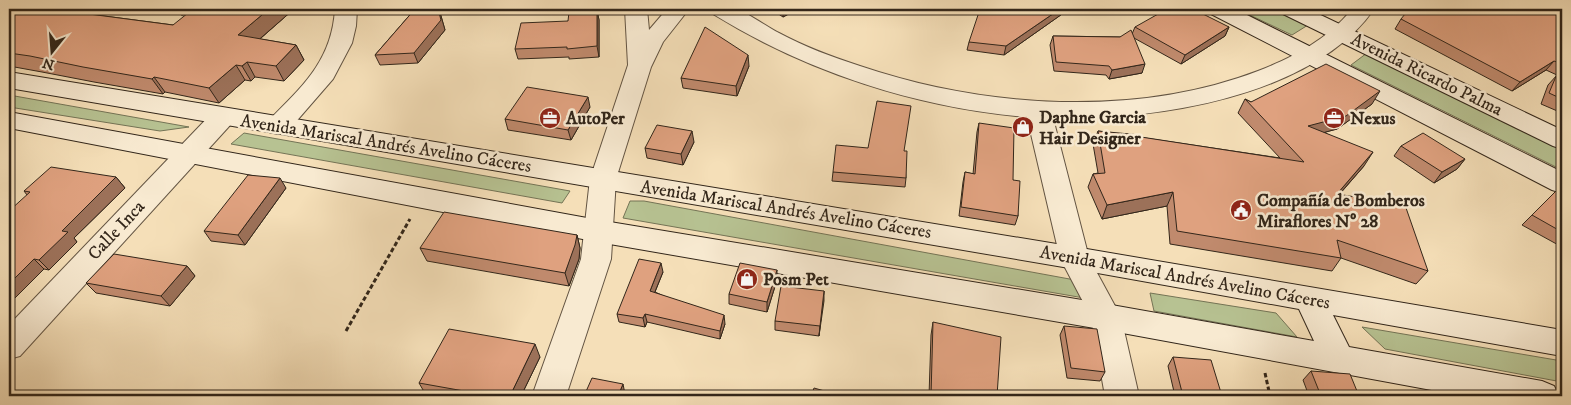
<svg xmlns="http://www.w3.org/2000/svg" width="1571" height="405" viewBox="0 0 1571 405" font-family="'IM FELL DW Pica',serif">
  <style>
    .green { fill: #b7c292; stroke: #747456 }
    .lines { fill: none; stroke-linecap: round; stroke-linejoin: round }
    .street-casing { stroke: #635442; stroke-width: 2 }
    .secondary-casing { stroke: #32261a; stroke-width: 2 }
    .path { stroke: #32261a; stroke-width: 3; stroke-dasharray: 4.5 2.5; stroke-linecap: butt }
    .street { fill: #f8ead1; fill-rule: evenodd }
    .secondary { fill: #f8ead1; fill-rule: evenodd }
    .wall { fill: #c08a6d; stroke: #32261a }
    .shaded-wall { fill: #9c7159; stroke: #32261a }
    .building { fill: #dfa17f; stroke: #32261a }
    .labels { text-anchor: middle; stroke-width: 5; stroke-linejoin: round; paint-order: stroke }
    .street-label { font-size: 18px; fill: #32261a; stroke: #f8ead1 }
    .poi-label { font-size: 18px; font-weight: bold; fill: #32261a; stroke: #f8ead1; text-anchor: start }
  </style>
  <rect width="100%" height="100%" fill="#f5dfb8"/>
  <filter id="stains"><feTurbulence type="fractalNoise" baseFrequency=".004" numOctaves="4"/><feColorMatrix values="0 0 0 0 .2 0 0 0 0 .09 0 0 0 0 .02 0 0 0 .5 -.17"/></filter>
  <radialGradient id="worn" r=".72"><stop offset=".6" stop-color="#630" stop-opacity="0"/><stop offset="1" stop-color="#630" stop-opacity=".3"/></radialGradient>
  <g class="green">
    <polygon points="1237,9 1274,9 1308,25 1292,35"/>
    <polygon points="1367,53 1562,148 1562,170 1351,65"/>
    <polygon points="9,95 189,127 160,131 9,107"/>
    <polygon points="244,133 570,191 562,203 231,144"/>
    <polygon points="630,201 644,201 1075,280 1084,298 623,218"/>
    <polygon points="1150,293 1276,313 1297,337 1154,311"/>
    <polygon points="1362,327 1562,361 1562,382 1385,349"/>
  </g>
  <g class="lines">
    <g class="street-casing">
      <g id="street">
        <path d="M180,9H202C197,17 191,17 182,15Z"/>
        <path d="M335,9H357L356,26L352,43L333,79L287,132L278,134L269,132L265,126L269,120C303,86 332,60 335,9Z"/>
        <polygon points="625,9 647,9 649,30 667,9 689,9 663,42 651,67 616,179 611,259 566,396 532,396 581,259 590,179 628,65"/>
        <path d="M710,9C717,9 729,7 736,9C748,13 767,27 779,33C805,47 832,57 860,66C984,108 1135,118 1258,71C1294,57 1328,39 1352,9H1374C1313,97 1153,121 1053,118L1089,258L1121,317L1139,396H1105L1091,317L1060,258L1027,117C917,108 807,72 713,14Z"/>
        <polygon points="224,108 233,110 236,116 233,122 20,356 9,359 9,325 215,110"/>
      </g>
    </g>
    <g class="secondary-casing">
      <g id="secondary">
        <polygon points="1208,9 1235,9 1562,172 1562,193 1552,190 1211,14"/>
        <polygon points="1280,9 1308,9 1562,130 1562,149 1553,146 1283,14"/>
        <polygon points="9,72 1075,247 1562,330 1562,356 1333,315 1349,347 1542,381 1554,386 1559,396 1464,396 1106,330 598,242 9,128 9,112 598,220 1106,304 1314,341 1299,309 1075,269 9,88"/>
      </g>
    </g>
    <g class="path">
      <polyline points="346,331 410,219"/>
      <polyline points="1265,373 1270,396"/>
    </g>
    <use href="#street" class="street"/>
    <use href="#secondary" class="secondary"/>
  </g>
  <g class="wall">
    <polygon points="9,9 89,14 173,25 294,9 260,39 296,45 304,60 284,81 255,77 251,81 245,80 219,103 165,92 163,94 94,82 42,72 9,66"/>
    <polygon points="415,9 439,9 445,30 418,63 380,65 375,55"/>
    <polygon points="771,9 798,9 783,17"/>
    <polygon points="597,10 599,20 599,57 569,59 569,57 518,59 515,49 568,21"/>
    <polygon points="1020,10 1065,12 1004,55 967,50 969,42"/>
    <polygon points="1562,11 1562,113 1541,104 1548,85 1557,75 1546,70 1512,91 1395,29 1401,19"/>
    <polygon points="1135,27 1229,27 1225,36 1181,64 1134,38 1142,73 1109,79 1106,75 1054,71 1050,45 1053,36 1120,37 1132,34"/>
    <polygon points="749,66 737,96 683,88 681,78"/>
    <polygon points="1245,99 1251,102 1372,104 1337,129 1325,132 1364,166 1339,195 1428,271 1416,284 1341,258 1332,271 1170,244 1167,206 1102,219 1088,187 1093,174 1098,173 1093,144 1098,131 1280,158 1238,113"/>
    <polygon points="590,107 571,140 508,130 505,119"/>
    <polygon points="979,123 1013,180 1018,216 1015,225 959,216 963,182 965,172 973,174 977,132"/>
    <polygon points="694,142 683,165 647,158 645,148"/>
    <polygon points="1401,146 1465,159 1457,169 1434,183 1394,156"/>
    <polygon points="904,151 906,178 905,187 832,181 833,172"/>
    <polygon points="116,177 125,188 74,238 77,242 49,270 44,269 9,304 27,195 24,191"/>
    <polygon points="286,188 245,245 211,241 204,231"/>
    <polygon points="1562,193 1562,247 1522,225 1532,215"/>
    <polygon points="577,235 580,248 579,259 569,286 427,261 420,248"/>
    <polygon points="187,266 195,276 170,306 96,293 86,283"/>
    <polygon points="663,272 655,292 725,324 720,339 647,322 645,327 619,322 617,314"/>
    <polygon points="777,280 767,312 729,304 729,294"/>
    <polygon points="824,291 819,336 775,330 775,321"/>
    <polygon points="933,322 997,396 929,396 931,335"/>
    <polygon points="1064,326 1105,372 1100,381 1067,378 1060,335"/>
    <polygon points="540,357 521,396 432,396 426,395 419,383"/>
    <polygon points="1173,357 1222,396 1175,396 1168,366"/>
    <polygon points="1311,371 1359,396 1309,396 1303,380"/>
  </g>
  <g class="shaded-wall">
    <polygon points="269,9 294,9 247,50 238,35"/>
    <polygon points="438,9 439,9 445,30 418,63 414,53"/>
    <polygon points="788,9 798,9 783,17 783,11"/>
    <polygon points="1060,9 1066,9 1065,12 1004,55 1006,46"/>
    <polygon points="597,10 599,20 599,57 597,46"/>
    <polygon points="1229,27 1225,36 1181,64 1185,55"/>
    <polygon points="296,45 304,60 284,81 276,66"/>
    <polygon points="748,55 749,66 737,96 736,86"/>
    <polygon points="1554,61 1546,70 1512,91 1520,82"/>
    <polygon points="247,62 255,77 251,81 242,66"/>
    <polygon points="1145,64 1142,73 1109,79 1112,70"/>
    <polygon points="236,65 245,80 219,103 209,88"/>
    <polygon points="154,77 165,92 163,94 152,79"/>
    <polygon points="1380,91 1372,104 1337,129 1300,139 1308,126"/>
    <polygon points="588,97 590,107 571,140 568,130"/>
    <polygon points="692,131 694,142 683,165 681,154"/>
    <polygon points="1373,152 1364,166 1328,207 1337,194"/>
    <polygon points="1465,159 1457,169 1434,183 1442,172"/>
    <polygon points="116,177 125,188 74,238 77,242 49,270 39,260 62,231"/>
    <polygon points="280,178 286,188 245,245 238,235"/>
    <polygon points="1173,192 1167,206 1102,219 1107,205"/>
    <polygon points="577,235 580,248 579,259 569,286 565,273"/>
    <polygon points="34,259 44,269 9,304 9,284"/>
    <polygon points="661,263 663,272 652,299 650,291"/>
    <polygon points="187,266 195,276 170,306 161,296"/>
    <polygon points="777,270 777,280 767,312 767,302"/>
    <polygon points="824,291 824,301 819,336 820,326"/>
    <polygon points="645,314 647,322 645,327 643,318"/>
    <polygon points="724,315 725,324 720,339 720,331"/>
    <polygon points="535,344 540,357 521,396 510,396"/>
    <polygon points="623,384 625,394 624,396 618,396"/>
  </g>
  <g class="building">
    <polygon points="9,9 59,9 89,14 173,25 193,9 269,9 238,35 296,45 276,66 247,62 242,66 236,65 209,88 154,77 152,79 83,67 30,56 9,53"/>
    <polygon points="415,9 438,9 441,20 414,53 375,55"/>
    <polygon points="779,9 788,9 783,11"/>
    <polygon points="980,9 1020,9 1020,10 1022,9 1060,9 1006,46 969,42"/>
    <polygon points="1167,9 1193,9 1229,27 1185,55 1135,27"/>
    <polygon points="1409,9 1556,9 1562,11 1562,64 1554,61 1520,82 1401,19"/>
    <polygon points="597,10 597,46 567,49 567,47 515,49 521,23 568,21 569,12"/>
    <polygon points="705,27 748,55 736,86 681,78"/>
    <polygon points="1131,30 1145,64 1112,70 1109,66 1056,62 1053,36 1120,37"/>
    <polygon points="1326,64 1380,91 1346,116 1308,126 1373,152 1337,194 1405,205 1428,271 1337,240 1341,258 1177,231 1173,192 1107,205 1093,174 1105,173 1098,131 1140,135 1141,137 1304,162 1245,99 1251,102"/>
    <polygon points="1557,74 1562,76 1562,99 1549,93"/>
    <polygon points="527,87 588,97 568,130 505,119"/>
    <polygon points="877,101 911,106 904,151 907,151 906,178 833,172 836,145 868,148"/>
    <polygon points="979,123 1014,128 1013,180 1020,181 1018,216 961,207 965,172 975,174"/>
    <polygon points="657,125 692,131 681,154 645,148"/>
    <polygon points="1423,133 1465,159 1442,172 1401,146"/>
    <polygon points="51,167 116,177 62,231 68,232 39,260 34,259 9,284 9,211 30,192 24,191"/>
    <polygon points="248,175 280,178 238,235 204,231"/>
    <polygon points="1557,190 1562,193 1562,232 1532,215"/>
    <polygon points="444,212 577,235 575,245 565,273 420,248"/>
    <polygon points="114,254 187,266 161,296 86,283"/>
    <polygon points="639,259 661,263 650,291 724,315 720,331 645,314 643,318 617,314"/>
    <polygon points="740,263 777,270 767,302 729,294"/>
    <polygon points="781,286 824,291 820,326 775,321"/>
    <polygon points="933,322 1001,337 997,396 931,396"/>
    <polygon points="1064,326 1097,329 1105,372 1071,368"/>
    <polygon points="449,329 535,344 510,396 492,396 419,383"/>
    <polygon points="1173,357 1211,360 1222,396 1183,396"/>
    <polygon points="1311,371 1350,374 1359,396 1321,396"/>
    <polygon points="592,378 623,384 618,396 584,396"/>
    <polygon points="814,388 842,396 811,396"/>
  </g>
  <defs>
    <g id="office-disc" transform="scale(1.125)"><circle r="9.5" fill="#8f2418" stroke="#f8ead1"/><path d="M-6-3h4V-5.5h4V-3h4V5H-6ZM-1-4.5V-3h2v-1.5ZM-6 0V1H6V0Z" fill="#fff"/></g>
    <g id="shop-disc" transform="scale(1.125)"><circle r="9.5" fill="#8f2418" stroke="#f8ead1"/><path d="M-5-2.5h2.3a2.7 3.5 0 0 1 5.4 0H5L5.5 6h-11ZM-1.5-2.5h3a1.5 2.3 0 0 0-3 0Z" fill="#fff"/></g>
    <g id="civic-disc" transform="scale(1.125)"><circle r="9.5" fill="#8f2418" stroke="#f8ead1"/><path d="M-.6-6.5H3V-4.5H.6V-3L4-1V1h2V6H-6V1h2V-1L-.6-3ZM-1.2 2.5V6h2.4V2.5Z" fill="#fff"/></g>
  </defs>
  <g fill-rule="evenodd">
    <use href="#office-disc" x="550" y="118"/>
    <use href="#office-disc" x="1334" y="118"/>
    <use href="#shop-disc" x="1023" y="127"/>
    <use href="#civic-disc" x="1241" y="210"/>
    <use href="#shop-disc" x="747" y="279"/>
  </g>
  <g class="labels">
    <g class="street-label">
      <text transform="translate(1427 74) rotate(26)" y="6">Avenida Ricardo Palma</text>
      <text transform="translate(386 143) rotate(9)" y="6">Avenida Mariscal Andrés Avelino Cáceres</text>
      <text transform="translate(786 209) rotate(9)" y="6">Avenida Mariscal Andrés Avelino Cáceres</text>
      <text transform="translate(116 230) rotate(-47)" y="6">Calle Inca</text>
      <text transform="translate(1185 277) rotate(10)" y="6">Avenida Mariscal Andrés Avelino Cáceres</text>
    </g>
    <g class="poi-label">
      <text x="1039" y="123">Daphne Garcia<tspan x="1039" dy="21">Hair Designer</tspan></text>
      <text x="566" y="124">AutoPer</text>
      <text x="1350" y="124">Nexus</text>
      <text x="1257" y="206">Compañía de Bomberos<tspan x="1257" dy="21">Miraflores Nº 28</tspan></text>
      <text x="763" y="285">Posm Pet</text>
    </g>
  </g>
  <rect width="1571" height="405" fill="none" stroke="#f5dfb8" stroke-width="30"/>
  <rect x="10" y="10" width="1551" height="385" fill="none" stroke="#32261a" stroke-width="2.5"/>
  <rect x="15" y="15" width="1541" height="375" fill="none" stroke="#32261a"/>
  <g transform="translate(52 52) rotate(197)" stroke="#f8ead1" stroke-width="4" paint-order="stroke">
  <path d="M0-4L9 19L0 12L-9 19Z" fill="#32261a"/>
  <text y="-8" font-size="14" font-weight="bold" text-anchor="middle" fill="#32261a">N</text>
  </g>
  <rect width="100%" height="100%" filter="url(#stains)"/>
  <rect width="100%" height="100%" fill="url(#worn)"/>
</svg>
